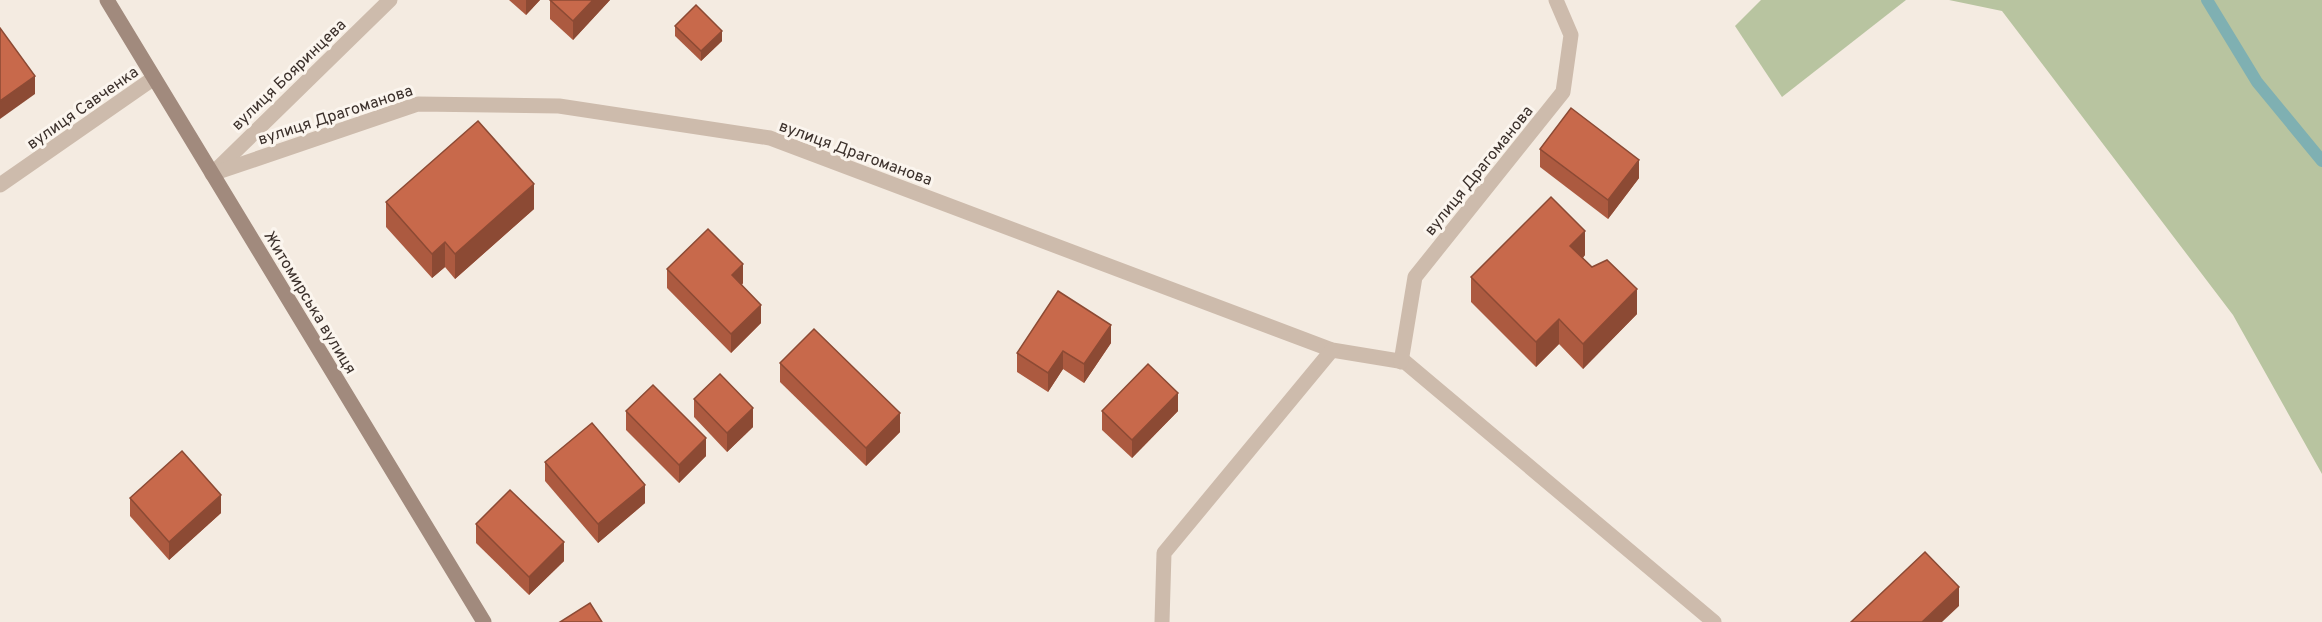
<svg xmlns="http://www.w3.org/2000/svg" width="2322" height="622" viewBox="0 0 2322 622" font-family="Overpass,sans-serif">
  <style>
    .green { fill: #b8c4a0 }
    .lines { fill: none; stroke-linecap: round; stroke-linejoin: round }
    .stream { stroke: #7fb0b2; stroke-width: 12 }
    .street { stroke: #cdbbac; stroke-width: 15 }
    .secondary { stroke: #a18a7d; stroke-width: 15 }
    .wall { fill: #ac5a40 }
    .shaded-wall { fill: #8c4a34 }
    .building { fill: #c8694b; stroke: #8c4a34; stroke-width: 1.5 }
    .labels { text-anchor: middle; stroke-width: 6; stroke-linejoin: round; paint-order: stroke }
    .street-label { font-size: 16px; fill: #3b302b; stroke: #fbf5ee }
  </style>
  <rect width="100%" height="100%" fill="#f4ebe1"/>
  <g class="green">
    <polygon points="1761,0 1906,0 1782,97 1735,26"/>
    <polygon points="1949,0 2322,0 2322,474 2233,315 2002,11"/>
  </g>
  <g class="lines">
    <polyline class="stream" points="2207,0 2257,82 2322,161"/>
    <g class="street">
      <polyline points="216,170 390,0"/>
      <polyline points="212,174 418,104 559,106 770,138 1332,350 1405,362 1714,622"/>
      <polyline points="0,185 154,78"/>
      <polyline points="1401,362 1415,277 1563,92 1571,35 1556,0"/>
      <polyline points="1162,622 1164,553 1332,350"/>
    </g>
    <polyline class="secondary" points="107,0 484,622"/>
  </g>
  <g class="wall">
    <polygon points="509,0 540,0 526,15"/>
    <polygon points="550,0 610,0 573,40 550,19"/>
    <polygon points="675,26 722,41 701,61 675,36"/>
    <polygon points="1540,149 1639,178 1608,219 1540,167"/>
    <polygon points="386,202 534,209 455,279 445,267 432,278 386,227"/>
    <polygon points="1585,255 1583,258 1637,314 1583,369 1559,344 1536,367 1471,302 1471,277"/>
    <polygon points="667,269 743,283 742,285 761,323 731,353 667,288"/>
    <polygon points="1111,343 1084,383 1063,369 1048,392 1017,372 1017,353"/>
    <polygon points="780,363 900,432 866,466 780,382"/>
    <polygon points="694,399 753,427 727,452 694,417"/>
    <polygon points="626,411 706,456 679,483 626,430"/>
    <polygon points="1102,411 1178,411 1132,458 1102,430"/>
    <polygon points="545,462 645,503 598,543 545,481"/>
    <polygon points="130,498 221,513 169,560 130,516"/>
    <polygon points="476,524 564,561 529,595 476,543"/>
  </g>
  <g class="shaded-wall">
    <polygon points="526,0 540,0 526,15"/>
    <polygon points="593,0 610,0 573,40 573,21"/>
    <polygon points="722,31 722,41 701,61 701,51"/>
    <polygon points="35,76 35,94 0,119 0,101"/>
    <polygon points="1639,160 1639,178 1608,219 1608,200"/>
    <polygon points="534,184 534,209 455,279 455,254"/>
    <polygon points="1585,231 1585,255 1570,271 1570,246"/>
    <polygon points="445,242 445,267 432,278 432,254"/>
    <polygon points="743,264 743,283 732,294 732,275"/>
    <polygon points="1637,289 1637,314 1583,369 1583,344"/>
    <polygon points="761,305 761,323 731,353 731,334"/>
    <polygon points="1559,319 1559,344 1536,367 1536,342"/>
    <polygon points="1111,325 1111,343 1084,383 1084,364"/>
    <polygon points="1063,351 1063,369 1048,392 1048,373"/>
    <polygon points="1178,393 1178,411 1132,458 1132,440"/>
    <polygon points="753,408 753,427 727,452 727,433"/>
    <polygon points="900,413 900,432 866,466 866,448"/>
    <polygon points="706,438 706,456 679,483 679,465"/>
    <polygon points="645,485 645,503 598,543 598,524"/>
    <polygon points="221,495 221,513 169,560 169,542"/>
    <polygon points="564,542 564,561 529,595 529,577"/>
    <polygon points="1959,587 1959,606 1942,622 1922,622"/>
  </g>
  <g class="building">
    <polygon points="550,0 593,0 573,21"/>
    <polygon points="696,5 722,31 701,51 675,26"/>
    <polygon points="0,28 35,76 0,101"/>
    <polygon points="1571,108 1639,160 1608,200 1540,149"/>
    <polygon points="478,121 534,184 455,254 445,242 432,254 386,202"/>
    <polygon points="1551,197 1585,231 1570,246 1592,267 1607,260 1637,289 1583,344 1559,319 1536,342 1471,277"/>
    <polygon points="708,229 743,264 732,275 761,305 731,334 667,269"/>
    <polygon points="1058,291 1111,325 1084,364 1063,351 1048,373 1017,353"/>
    <polygon points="814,329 900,413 866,448 780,363"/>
    <polygon points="1148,364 1178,393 1132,440 1102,411"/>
    <polygon points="720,374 753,408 727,433 694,399"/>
    <polygon points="653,385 706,438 679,465 626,411"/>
    <polygon points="592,423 645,485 598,524 545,462"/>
    <polygon points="182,451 221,495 169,542 130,498"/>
    <polygon points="510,490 564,542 529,577 476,524"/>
    <polygon points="1925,552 1959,587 1922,622 1851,622"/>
    <polygon points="590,603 602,622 560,622"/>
  </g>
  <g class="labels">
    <g class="street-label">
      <text transform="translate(288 74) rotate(-44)" y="6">вулиця Бояринцева</text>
      <text transform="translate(82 107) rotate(-35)" y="6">вулиця Савченка</text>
      <text transform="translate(335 114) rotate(-18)" y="6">вулиця Драгоманова</text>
      <text transform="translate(856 152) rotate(20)" y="6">вулиця Драгоманова</text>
      <text transform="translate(1478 170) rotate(-51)" y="6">вулиця Драгоманова</text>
      <text transform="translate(311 302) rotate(59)" y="6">Житомирська вулиця</text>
    </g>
  </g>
</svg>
